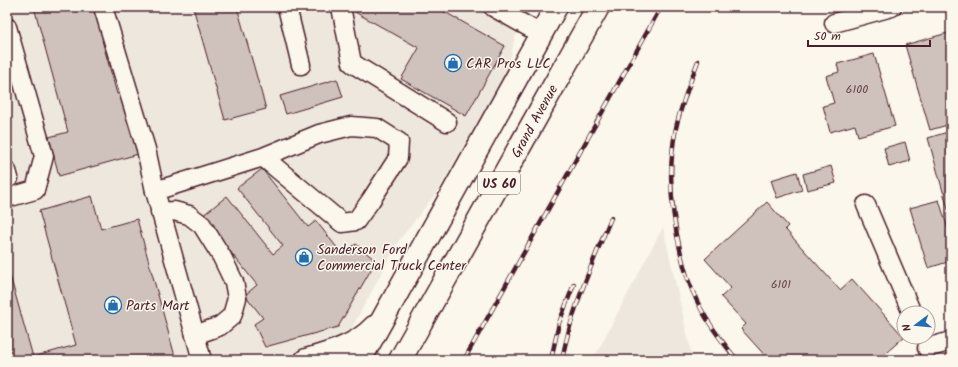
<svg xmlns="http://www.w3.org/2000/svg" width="958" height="367" viewBox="0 0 958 367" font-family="Kalam,sans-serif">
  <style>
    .built { fill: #eee7de }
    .building { fill: #cfc2bc; stroke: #4a1f2b }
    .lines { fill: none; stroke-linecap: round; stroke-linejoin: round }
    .minor-casing { stroke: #4a1f2b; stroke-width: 21 }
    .highway-casing { stroke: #4a1f2b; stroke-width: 25 }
    .minor { stroke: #fbf7ec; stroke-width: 18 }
    .highway { stroke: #fbf7ec; stroke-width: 22 }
    .rail-casing { stroke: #4a1f2b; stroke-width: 4.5 }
    .rail { stroke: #fbf7ec; stroke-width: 3; stroke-dasharray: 9; stroke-linecap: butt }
    .labels { text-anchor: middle; stroke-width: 3; stroke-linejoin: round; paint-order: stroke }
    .number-label { font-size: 12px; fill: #6b484f }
    .shield { fill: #fbf7ec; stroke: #7f6065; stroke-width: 1 }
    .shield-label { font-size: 13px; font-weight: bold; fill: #4a1f2b }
    .poi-label { font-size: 14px; fill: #4a1f2b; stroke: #fbf7ec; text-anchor: start }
    .street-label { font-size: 14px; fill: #4a1f2b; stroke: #fbf7ec }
  </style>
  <rect width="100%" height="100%" fill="#fbf7ec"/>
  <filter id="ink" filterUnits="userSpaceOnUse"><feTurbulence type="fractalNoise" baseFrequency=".025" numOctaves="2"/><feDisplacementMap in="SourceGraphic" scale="8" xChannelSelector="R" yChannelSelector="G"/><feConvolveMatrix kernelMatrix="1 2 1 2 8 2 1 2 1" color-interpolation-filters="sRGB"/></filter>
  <g filter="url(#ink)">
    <g class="built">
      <polygon points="7,7 532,7 515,37 507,71 438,191 400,239 347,337 324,347 281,360 7,360"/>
      <polygon points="663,227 693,360 593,360"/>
    </g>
    <g class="building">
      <polygon points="34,7 99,7 108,39 102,40 117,94 125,92 142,153 59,176 49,137 68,132"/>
      <polygon points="193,7 237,7 266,109 225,120"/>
      <polygon points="346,7 436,7 505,46 466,116 401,79 419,48"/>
      <polygon points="951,32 951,124 930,130 905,45"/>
      <polygon points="874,54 895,126 858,136 855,125 830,132 823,106 834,103 826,76 839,72 837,64"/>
      <polygon points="337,79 343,97 286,114 280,96"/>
      <polygon points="951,131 951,220 928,138"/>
      <polygon points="905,142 910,161 889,167 884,148"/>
      <polygon points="831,166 836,183 807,190 803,174"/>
      <polygon points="262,169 308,227 316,221 342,254 356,244 376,261 338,327 265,347 254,324 263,318 245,295 257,285 202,216 227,196 273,254 283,246 237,188"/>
      <polygon points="797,172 802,190 777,198 771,180"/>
      <polygon points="92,196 101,229 137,219 176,360 7,360 7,265 33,357 76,345 39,211"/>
      <polygon points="939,200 951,239 951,261 928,268 910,208"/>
      <polygon points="767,202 788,226 785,229 840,290 852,279 904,337 878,360 769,360 741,329 746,324 721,297 731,288 705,259"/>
    </g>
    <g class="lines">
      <g class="minor-casing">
        <g id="minor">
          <polyline points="103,7 146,149 155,191 202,360"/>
          <polyline points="287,7 301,65"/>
          <polyline points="341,7 352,63 447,122"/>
          <polyline points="493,7 541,34"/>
          <polyline points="834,23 892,7"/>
          <polyline points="7,27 44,156 35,190 7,198"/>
          <polyline points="7,171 9,178 7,178"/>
          <polyline points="155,191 263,157 319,134 351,126 377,128 399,142 398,158 371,200 356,221 342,223 263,157"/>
          <polyline points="866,205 912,313"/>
          <polyline points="160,212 174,211 189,215 202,225 222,257 234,282 237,298 232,316 220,326 195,335"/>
          <polyline points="927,348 951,341"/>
        </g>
      </g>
      <g class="highway-casing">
        <g id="highway">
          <path d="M306,360C331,353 356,346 374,327"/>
          <polyline points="360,360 556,7"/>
          <polyline points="400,360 598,7"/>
        </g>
      </g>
      <use href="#minor" class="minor"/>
      <use href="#highway" class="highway"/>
      <g class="rail-casing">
        <g id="rail">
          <path d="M698,61C690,83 681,105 676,128C667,170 671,212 681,254C684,267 687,279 693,292C703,317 720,339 737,360"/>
          <polyline points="464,360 661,7"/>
          <polyline points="551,360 559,323 574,284"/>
          <path d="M562,360C571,311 592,264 611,218"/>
        </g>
      </g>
      <use href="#rail" class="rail"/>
    </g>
  </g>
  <defs>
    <g id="shop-ring" transform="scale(0.9)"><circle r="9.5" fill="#fbf7ec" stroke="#1f6fb2" stroke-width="1.5"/><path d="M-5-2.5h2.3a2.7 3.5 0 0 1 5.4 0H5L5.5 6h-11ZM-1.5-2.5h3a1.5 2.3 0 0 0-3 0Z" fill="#1f6fb2"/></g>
  </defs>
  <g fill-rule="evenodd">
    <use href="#shop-ring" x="453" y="63"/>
    <use href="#shop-ring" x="304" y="257"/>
    <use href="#shop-ring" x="113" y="305"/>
  </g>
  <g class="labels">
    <g class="number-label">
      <text x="857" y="93">6100</text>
      <text x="781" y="288">6101</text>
    </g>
    <rect class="shield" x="478" y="172" width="42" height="22" rx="3"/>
    <g class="shield-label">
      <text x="499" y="188">US 60</text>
    </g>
    <g class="poi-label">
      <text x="466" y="68">CAR Pros LLC</text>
      <text x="317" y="254">Sanderson Ford<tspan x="317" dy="16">Commercial Truck Center</tspan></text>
      <text x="126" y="310">Parts Mart</text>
    </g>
    <g class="street-label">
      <text transform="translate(534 121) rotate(-61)" y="5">Grand Avenue</text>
    </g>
  </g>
  <rect width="958" height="367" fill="none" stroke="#fbf7ec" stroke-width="24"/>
  <rect x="12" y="12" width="934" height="343" fill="none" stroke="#4a1f2b" stroke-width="1.5" filter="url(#ink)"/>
  <g transform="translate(916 325) rotate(254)"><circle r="19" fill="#fbf7ec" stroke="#b4a19f"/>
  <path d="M0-3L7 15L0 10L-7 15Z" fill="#1f6fb2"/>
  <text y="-6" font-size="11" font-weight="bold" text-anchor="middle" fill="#4a1f2b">N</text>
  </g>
  <path d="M808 40v6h122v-6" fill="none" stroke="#4a1f2b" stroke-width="2"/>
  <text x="814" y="40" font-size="12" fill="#4a1f2b" stroke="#fbf7ec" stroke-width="3" paint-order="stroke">50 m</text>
</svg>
